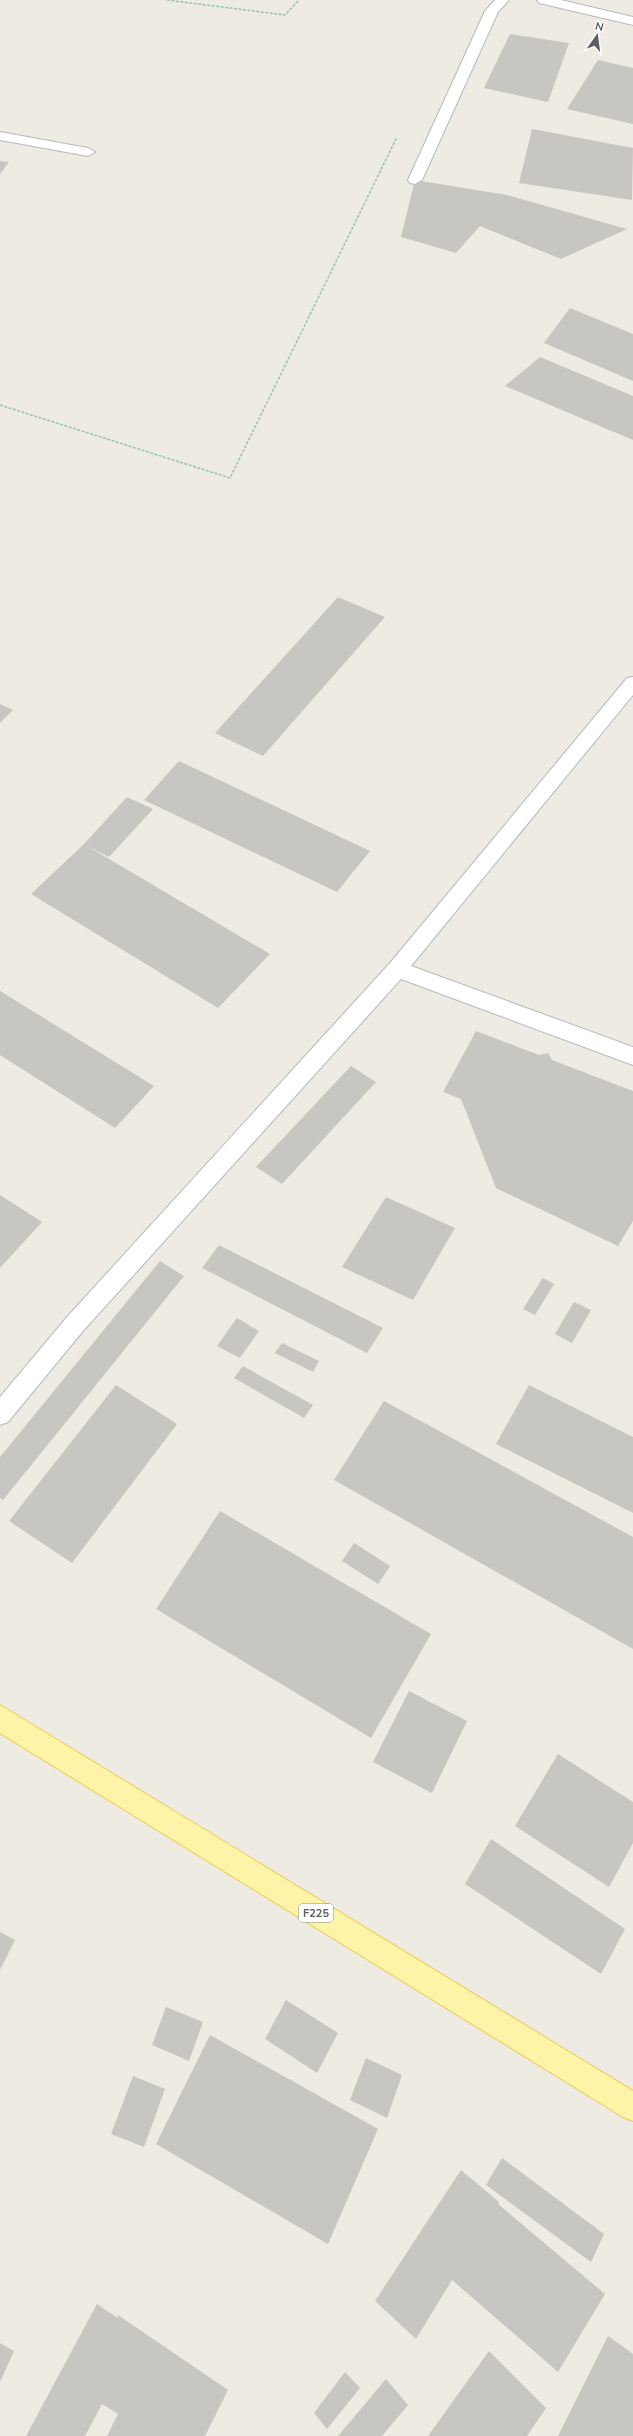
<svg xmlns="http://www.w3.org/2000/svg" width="633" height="2436" viewBox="0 0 633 2436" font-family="'Nunito Sans',sans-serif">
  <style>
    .building { fill: #c8c6c0 }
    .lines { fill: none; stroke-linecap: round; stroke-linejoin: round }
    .service-casing { stroke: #b5b8bd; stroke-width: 2 }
    .minor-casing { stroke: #b5b8bd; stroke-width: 2 }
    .primary-casing { stroke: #efcc5a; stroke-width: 2 }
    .path { stroke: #98c5a7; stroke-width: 1.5; stroke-dasharray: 3 1.5; stroke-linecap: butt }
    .service { fill: #fff; fill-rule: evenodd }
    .minor { fill: #fff; fill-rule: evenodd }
    .primary { fill: #fef4a7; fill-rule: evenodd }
    .labels { text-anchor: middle; stroke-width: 4; stroke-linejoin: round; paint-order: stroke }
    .shield { fill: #fff; stroke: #8c8e92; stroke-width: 1 }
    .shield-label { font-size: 11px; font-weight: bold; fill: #5b5e63 }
  </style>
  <rect width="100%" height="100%" fill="#edebe2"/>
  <g class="building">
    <polygon points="510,34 569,43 548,102 484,88"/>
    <polygon points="598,60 633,68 633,124 567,109"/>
    <polygon points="532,129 633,148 632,200 519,183"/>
    <polygon points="0,161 9,162 0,174"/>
    <polygon points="415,180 507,195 627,229 561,259 480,226 456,253 401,237"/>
    <polygon points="570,308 633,334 633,381 544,343"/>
    <polygon points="540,357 633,396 633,440 505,386"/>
    <polygon points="338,597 385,617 263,756 215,733"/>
    <polygon points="0,704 13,710 0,723"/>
    <polygon points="179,761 370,851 337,892 144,800"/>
    <polygon points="127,797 153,809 109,857 87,846 270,954 218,1008 31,894 84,844"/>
    <polygon points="0,991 154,1086 115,1128 0,1055"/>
    <polygon points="476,1031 539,1055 548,1053 552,1060 633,1091 633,1221 618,1246 496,1188 461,1099 443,1092"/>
    <polygon points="351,1066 376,1082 282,1184 256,1167"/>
    <polygon points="0,1195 42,1222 0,1268"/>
    <polygon points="386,1197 455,1228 413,1300 342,1267"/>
    <polygon points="219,1245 383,1328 367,1353 202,1268"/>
    <polygon points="160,1261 184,1276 3,1500 0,1498 0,1457"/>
    <polygon points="543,1278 554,1284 535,1315 523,1309"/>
    <polygon points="574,1302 591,1310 572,1343 555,1334"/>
    <polygon points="237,1318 259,1331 240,1358 217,1346"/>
    <polygon points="282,1343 319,1361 313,1372 275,1353"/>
    <polygon points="243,1366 313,1405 304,1418 234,1378"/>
    <polygon points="116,1385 177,1424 72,1563 9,1521"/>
    <polygon points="529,1385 633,1437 633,1513 496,1444"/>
    <polygon points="384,1401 633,1537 633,1649 334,1480"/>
    <polygon points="220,1511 431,1634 371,1738 156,1609"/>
    <polygon points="354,1543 390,1566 378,1584 342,1561"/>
    <polygon points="409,1691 467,1721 432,1793 373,1762"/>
    <polygon points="558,1754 633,1802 633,1843 609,1887 515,1826"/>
    <polygon points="491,1839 625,1929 601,1974 465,1884"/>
    <polygon points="0,1932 15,1940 0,1970"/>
    <polygon points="286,2000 338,2033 317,2073 265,2039"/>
    <polygon points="166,2007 203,2022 189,2061 152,2045"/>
    <polygon points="210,2035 378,2129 328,2244 156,2144"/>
    <polygon points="366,2058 402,2075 387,2118 350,2100"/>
    <polygon points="133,2076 165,2089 144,2147 111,2134"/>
    <polygon points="502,2158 604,2234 591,2262 486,2185"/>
    <polygon points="461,2170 499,2202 498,2204 605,2294 558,2372 452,2280 416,2339 375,2301"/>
    <polygon points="97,2304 118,2318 118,2315 228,2390 205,2436 107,2436 118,2414 102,2404 85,2436 26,2436"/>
    <polygon points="608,2336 633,2354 633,2436 558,2436"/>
    <polygon points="0,2343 14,2351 0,2382"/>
    <polygon points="489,2351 546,2408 527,2436 428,2436"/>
    <polygon points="345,2372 360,2388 327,2429 314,2413"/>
    <polygon points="386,2379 408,2405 382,2436 338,2436"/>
  </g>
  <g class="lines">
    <g class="service-casing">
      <polygon id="service" points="0,132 88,148 95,152 88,156 0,140"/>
    </g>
    <g class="minor-casing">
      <g id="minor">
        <polygon points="495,0 509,0 498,12 422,180 415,184 410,183 408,180 485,11"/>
        <polygon points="537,0 561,0 633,17 633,25 539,3"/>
        <polygon points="633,677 633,695 411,966 633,1047 633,1065 401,979 83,1331 8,1422 0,1425 0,1397 67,1317 390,963 627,678"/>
      </g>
    </g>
    <g class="primary-casing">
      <polygon id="primary" points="0,1705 633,2091 633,2121 623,2117 0,1733"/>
    </g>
    <g class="path">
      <polyline points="167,0 285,15 299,0"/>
      <polyline points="0,405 230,478 397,137"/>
    </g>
    <use href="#service" class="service"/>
    <use href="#minor" class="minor"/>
    <use href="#primary" class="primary"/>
  </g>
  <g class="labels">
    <rect class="shield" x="299" y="1904" width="34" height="18" rx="3"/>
    <g class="shield-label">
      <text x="316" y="1917">F225</text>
    </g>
  </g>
  <g transform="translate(597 36) rotate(14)" stroke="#ffffff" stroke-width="3" paint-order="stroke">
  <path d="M0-3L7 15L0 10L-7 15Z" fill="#5b5e63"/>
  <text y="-6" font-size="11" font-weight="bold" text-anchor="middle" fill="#5b5e63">N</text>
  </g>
</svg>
